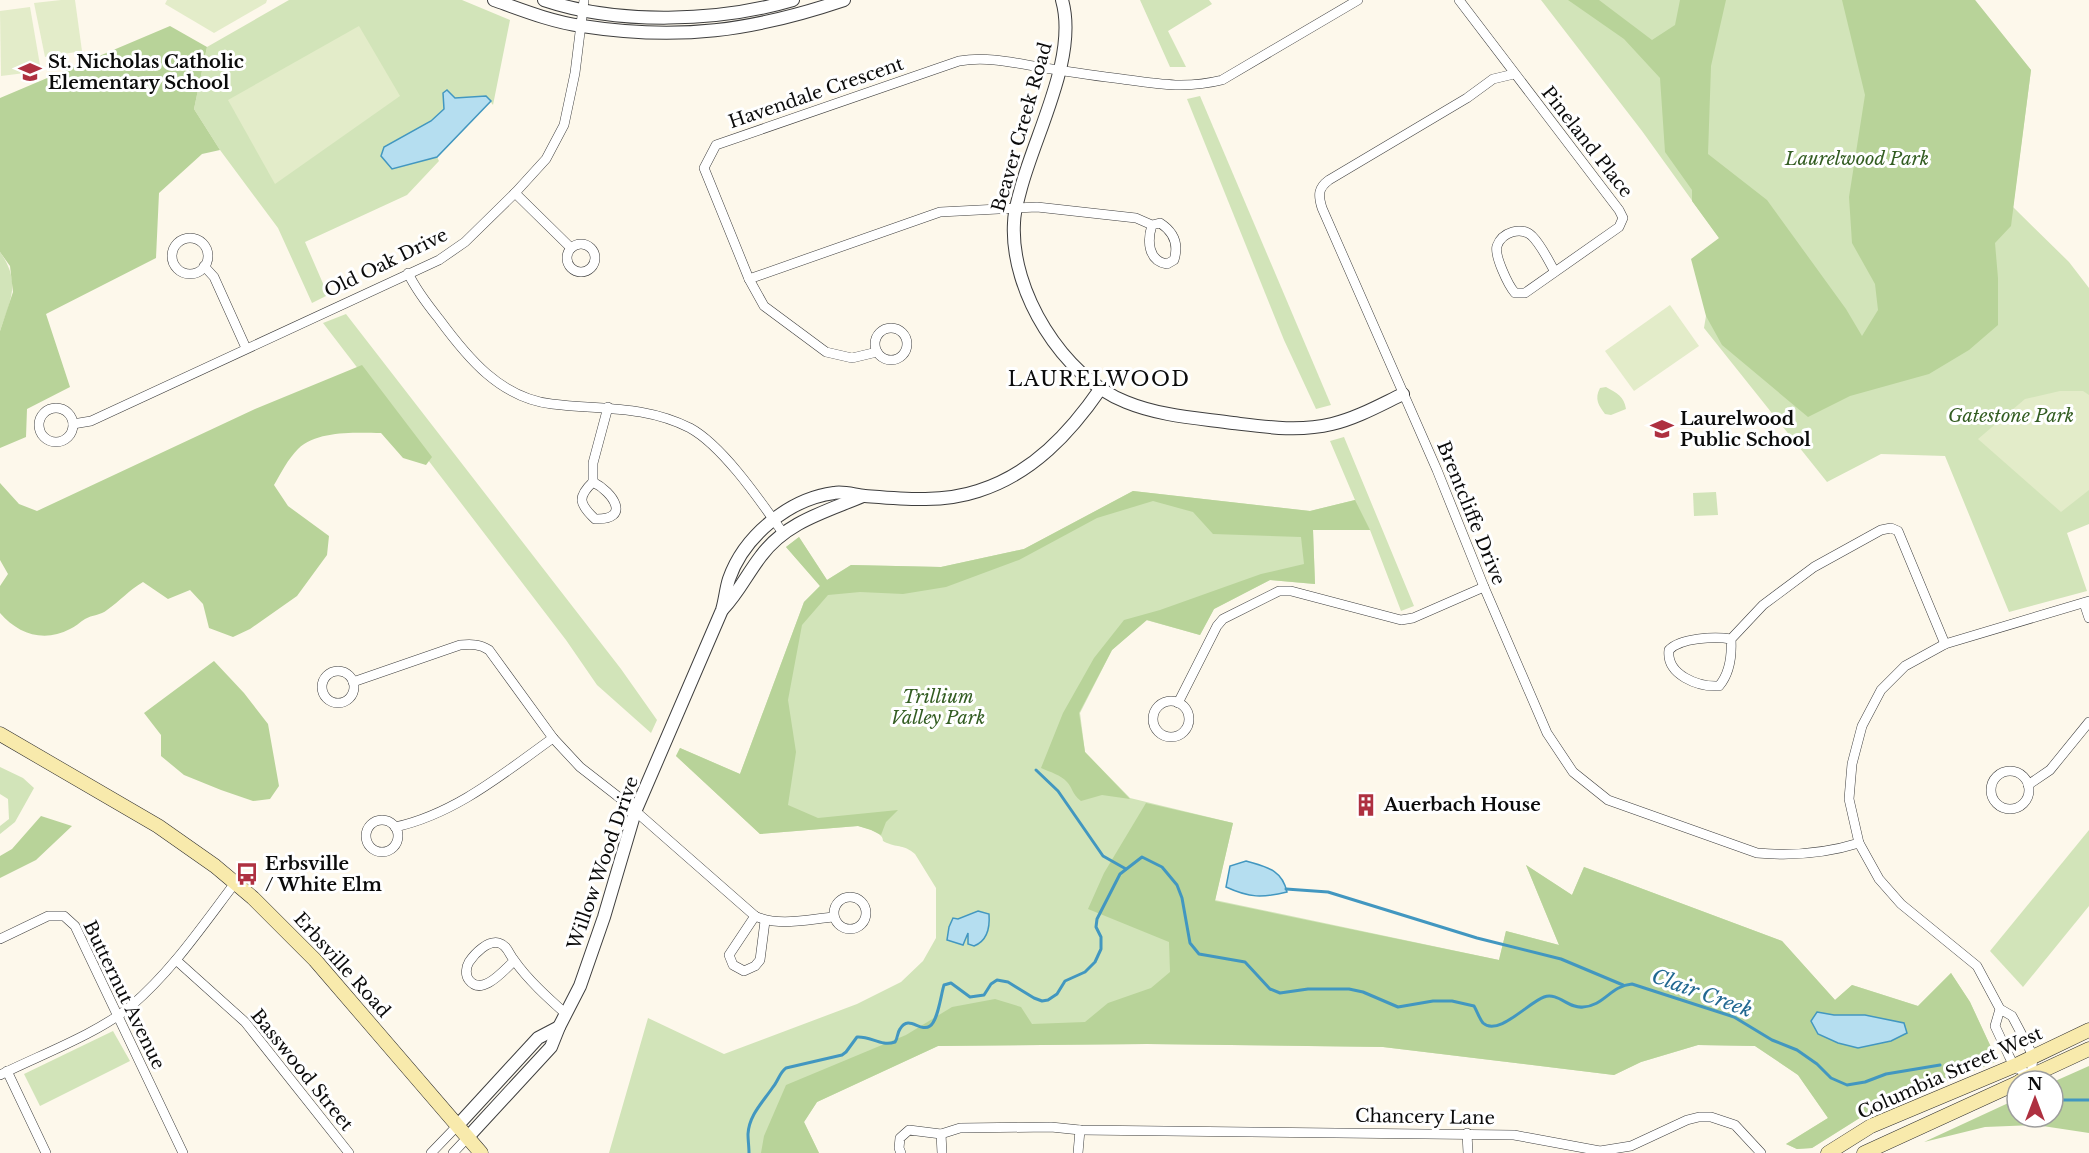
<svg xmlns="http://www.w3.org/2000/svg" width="2089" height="1153" viewBox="0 0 2089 1153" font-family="'Libre Baskerville',serif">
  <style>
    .green { fill: #d2e4b9 }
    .forest { fill: #b8d399 }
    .pitch { fill: #e3ecc9 }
    .water { fill: #b5def0; stroke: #4297c0; stroke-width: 1.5 }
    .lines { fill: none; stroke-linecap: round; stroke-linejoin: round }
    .stream { stroke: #4297c0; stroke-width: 3 }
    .minor-casing { stroke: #3e3e3e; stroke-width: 10 }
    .tertiary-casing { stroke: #3e3e3e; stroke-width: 14 }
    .secondary-casing { stroke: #2d2d2d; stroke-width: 15 }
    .minor { stroke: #fff; stroke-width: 9 }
    .tertiary { stroke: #fff; stroke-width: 12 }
    .secondary { stroke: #f8eaac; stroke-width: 14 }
    .labels { text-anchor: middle; stroke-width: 6; stroke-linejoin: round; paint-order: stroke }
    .poi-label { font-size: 18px; font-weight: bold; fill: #0b0b0b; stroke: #fff; text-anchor: start }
    .street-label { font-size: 18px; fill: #0b0b0b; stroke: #fff }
    .park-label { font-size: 18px; font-style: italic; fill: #335d22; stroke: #fff }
    .neighbourhood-label { font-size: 20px; letter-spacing: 1.5px; fill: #0b0b0b; stroke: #fff }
    .water-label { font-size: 20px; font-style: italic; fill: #216891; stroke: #fff }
  </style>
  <rect width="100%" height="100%" fill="#fdf8eb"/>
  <g class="green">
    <polygon points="289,0 462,0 510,20 493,105 486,96 455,98 431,121 392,169 437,157 439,161 407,195 305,242 328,295 312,303 278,228 220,150 194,109 207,47"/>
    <polygon points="1140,0 1209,0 1212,4 1168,31 1186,67 1170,67"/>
    <polygon points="1541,0 1975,0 2031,70 2013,207 2069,262 2089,288 2089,524 2067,533 2087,591 2009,612 1945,456 1881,454 1827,482 1704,328 1719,238 1642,131"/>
    <polygon points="1200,96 1331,405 1316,409 1284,340 1187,99"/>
    <path d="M0,252C21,282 11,299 0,331Z"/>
    <polygon points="346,314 621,669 657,720 651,733 597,685 566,640 323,323"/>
    <path d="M1606,387C1617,393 1624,396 1626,409L1611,415L1605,414C1599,406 1594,399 1600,388Z"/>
    <path d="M1344,437L1414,606L1401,611L1370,530H1313L1315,584L1270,580L1214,609L1200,635L1146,620L1112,650L1080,713L1085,752L1130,798L1233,823L1215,900L1499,960L1506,931L1559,945L1526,865L1572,895L1584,867L1782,941L1835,1000L1852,985L1918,1006L1951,973L1970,1002L1996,1058L1995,1062L1866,1114L1812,1148L1797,1149L1786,1144L1828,1118L1798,1075L1755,1046L1698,1045L1641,1062L1614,1075L1383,1047L1147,1044L938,1046L817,1102L804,1122L819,1153H609L648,1018L724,1054L857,1004L901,982L923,961L936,938V888L915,854C903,844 899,848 887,843C880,840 885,841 881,836C876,830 865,828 858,826L760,834L676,756L680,748L740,774L804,602L820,586L786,547L799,537L827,580L851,565L941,567L1024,549L1133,491L1310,511L1355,500L1330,441Z"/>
    <polygon points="1716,492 1718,515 1694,516 1693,493"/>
    <polygon points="0,767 23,778 34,788 15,822 0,834 0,826 9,819 8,799 0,794"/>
    <polygon points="2089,830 2089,906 2023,987 1990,951"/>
    <polygon points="113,1031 130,1061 40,1106 24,1074"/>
  </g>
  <g class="forest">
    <polygon points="1568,0 1599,0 1652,40 1675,25 1680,0 1726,0 1711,66 1708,154 1767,200 1846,309 1862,336 1878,310 1875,284 1852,243 1849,197 1865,95 1842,0 1975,0 2031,70 2011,226 1995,243 1998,278 1998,325 1969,350 1929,374 1850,396 1808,417 1722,345 1706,316 1691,259 1719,238 1692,201 1692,190 1665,152 1660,78 1624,39"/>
    <polygon points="170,26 207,47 194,109 220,150 202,154 159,193 156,258 46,314 70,387 27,409 26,437 0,448 0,331 13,292 10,266 0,252 0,98"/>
    <path d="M362,365L432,457L426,465L403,458L381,433C356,433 318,430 298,449C288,459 281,473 274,485L288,506L329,536L327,555L297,596L250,629L233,637L209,628L203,604L190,590L168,599L143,582C129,590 120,601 107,610C101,615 92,615 85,619C80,622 75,627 70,629C44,643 18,634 0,613V586L8,574L0,560V483L19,504L37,511L255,409Z"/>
    <path d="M1133,491L1310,511L1355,500L1370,530H1313L1315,584L1270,580L1214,609L1200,635L1147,620L1112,650L1079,713L1085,752L1130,799L1102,795L1081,801C1071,793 1073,788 1067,782C1061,775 1050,772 1041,768L1063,713L1094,658L1124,620L1160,610L1261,574L1304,564L1301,537L1213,534L1193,512L1153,501L1097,518L1019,560L946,587L903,594L860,592L828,595L802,625L788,700L796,752L788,805L818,818L898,810L886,822L881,835L871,830L858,826L760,834L676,756L680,748L740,774L804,602L820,586L786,547L799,537L827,580L851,565L941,567L1024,549Z"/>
    <polygon points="214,661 244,693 268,724 279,786 270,799 253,801 221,790 184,775 161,756 161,735 144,713"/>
    <polygon points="1146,803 1233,823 1215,901 1499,960 1506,931 1559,945 1526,865 1572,895 1584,867 1782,941 1835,1000 1852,985 1918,1006 1951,973 1970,1002 1996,1058 1995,1062 1866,1114 1812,1148 1797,1149 1786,1144 1828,1118 1798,1075 1755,1046 1698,1045 1641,1062 1614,1075 1383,1047 1147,1044 938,1046 817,1102 804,1122 819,1153 761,1153 764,1136 786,1085 906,1035 952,1007 995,999 1021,1007 1032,1024 1085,1022 1108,1003 1151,988 1170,972 1169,942 1088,909 1104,873"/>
    <polygon points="41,816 72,826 36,860 0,878 0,856 12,849"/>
    <polygon points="2089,1066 2089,1133 2036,1125 1985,1127 1924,1142 2017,1099 2017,1117 2053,1117 2053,1082"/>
  </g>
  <g class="pitch">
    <polygon points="61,0 75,0 82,51 45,57 34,3"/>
    <polygon points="167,0 267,0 266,3 214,33 165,4"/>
    <polygon points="30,7 41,71 1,76 0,11"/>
    <polygon points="359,26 400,96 275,184 228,100"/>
    <polygon points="1670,305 1699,346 1634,391 1605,351"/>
    <polygon points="2060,391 2083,391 2089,395 2089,490 2061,512 1978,439 2025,399"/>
  </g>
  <g class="water">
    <polygon points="447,90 455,98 486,96 491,101 437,157 392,169 381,156 384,147 431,121 444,109 443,93"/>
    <path d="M1246,861C1266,867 1282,869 1287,892C1262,898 1250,898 1226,887L1230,866Z"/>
    <path d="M978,911L989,914C990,927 987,941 974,946L968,944V933L963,945L947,940L949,927L953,918L958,919Z"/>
    <polygon points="1817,1012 1834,1015 1865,1015 1904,1023 1907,1033 1891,1041 1858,1048 1838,1043 1818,1034 1811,1021"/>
  </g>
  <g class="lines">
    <g class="stream">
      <polyline points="1036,770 1058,791 1103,856 1126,869"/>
      <polyline points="1286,889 1328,892 1477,938 1561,959 1623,985"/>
      <polyline points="2053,1100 2089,1100"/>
      <path d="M749,1153C749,1147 748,1140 748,1134C749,1115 763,1102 773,1087C778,1081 780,1072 786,1068L842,1055L846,1052L857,1037C871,1036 881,1047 895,1042C898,1038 897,1033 900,1029C909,1014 920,1033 930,1026C938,1021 941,994 944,985L951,983L970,997L984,995L991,984L997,980L1008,982L1034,998L1042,1001L1048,1000L1057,994L1065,981L1085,972L1095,962L1101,949V937L1096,927L1097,919L1120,874L1142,857L1162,867L1177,885L1182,898L1190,943L1199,954L1245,962L1270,989L1280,993L1308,989H1349L1363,992L1398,1007L1433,1001H1452L1474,1006C1477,1011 1479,1018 1483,1023C1498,1037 1529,1002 1544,997C1558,992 1569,1009 1583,1007C1604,1006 1610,986 1632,984L1734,1017L1772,1040L1797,1050L1817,1064L1831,1078L1847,1085L1865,1082L1886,1074L1940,1065"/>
    </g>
    <g class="minor-casing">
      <g id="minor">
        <path d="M1459,0L1619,210L1623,218L1619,227L1525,293H1515C1508,285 1494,255 1497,246C1502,232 1521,226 1532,236C1542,246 1548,260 1555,272"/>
        <path d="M1514,74L1493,79L1467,98L1329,180C1318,188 1318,195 1322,208L1437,470L1484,587L1547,733L1573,772L1608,800L1757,853C1790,856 1827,853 1859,843"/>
        <polyline points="515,193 571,248"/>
        <circle cx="190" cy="256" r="18"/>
        <circle cx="581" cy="258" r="14"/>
        <polyline points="204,266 214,277 246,348"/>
        <path d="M408,273C416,290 427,304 439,319C467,357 500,398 552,404C601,410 644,405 690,428C723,446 761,502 783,533"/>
        <path d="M749,279L940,212L1037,207L1136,218L1152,225C1147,241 1148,261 1167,264L1174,260C1179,244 1174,232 1160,223L1152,225"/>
        <circle cx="891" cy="344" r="16"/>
        <path d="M877,352L852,358L826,352L764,306L749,279L704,168L716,145L959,61C988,56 1015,63 1045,68C1070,72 1096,76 1122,79C1158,84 1186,89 1222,80L1358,0"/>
        <circle cx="56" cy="425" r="17"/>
        <polyline points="73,424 91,421 439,260 465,242 515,193 546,159 564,125 575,73 584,0"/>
        <path d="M593,482C613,492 632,520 595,519C579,504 577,497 593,482Z"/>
        <polyline points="593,482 593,463 608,407"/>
        <polyline points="2084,603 2089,618"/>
        <path d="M1731,639C1715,636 1680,638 1669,650C1666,675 1698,687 1719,686C1730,673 1732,656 1731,639L1763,605L1814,567L1881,530L1891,528L1898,531L1945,644"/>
        <circle cx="338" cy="687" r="16"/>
        <path d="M353,682L460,645C471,644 480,644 489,650L553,738L580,767L625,802L755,916C779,927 809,919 834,917"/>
        <circle cx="1171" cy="719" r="18"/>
        <polyline points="1178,703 1217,626 1223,619 1279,591 1291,591 1401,620 1413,618 1484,587"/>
        <circle cx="2010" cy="790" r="19"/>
        <polyline points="2028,785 2050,770 2089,722"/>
        <circle cx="382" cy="836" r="16"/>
        <path d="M395,827C455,814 504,773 553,738"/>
        <circle cx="850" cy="913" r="16"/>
        <polyline points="755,916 729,955 733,965 744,971 755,966 760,960 765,921"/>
        <polyline points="0,939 48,916 64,916 75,926 183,1153"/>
        <polyline points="176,960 245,1022 349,1153"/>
        <path d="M514,961C504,970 482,997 469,980C465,975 466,967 469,962C475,953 488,940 499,943C507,945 509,954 514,960C528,980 548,998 566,1014"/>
        <polyline points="2000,1009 1995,1026 2009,1056 2014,1066 2031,1076 2033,1057 2030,1050 2012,1016 2000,1009 1977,966 1901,904 1879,879 1859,843 1849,799 1852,764 1862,726 1881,690 1905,666 1945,644 2089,601"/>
        <polyline points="7,1071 46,1153"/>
        <path d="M0,1075C40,1055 97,1034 131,1006C172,971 203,925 235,883"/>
        <polyline points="1467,1133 1468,1153"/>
        <polyline points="941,1134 942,1153"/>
        <polyline points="431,1153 458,1125"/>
        <polyline points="453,1153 468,1137"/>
        <polyline points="901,1153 899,1148 900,1138 909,1130 941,1134 960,1128 1051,1127 1080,1130 1514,1135 1600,1151 1631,1146 1687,1120 1699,1117 1711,1117 1735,1125 1761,1153"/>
        <polyline points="1078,1153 1080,1130"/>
      </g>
    </g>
    <g class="tertiary-casing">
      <g id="tertiary">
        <path d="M494,0C522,10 552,22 582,26C679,41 752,31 844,0"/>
        <path d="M544,0C618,25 719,22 793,0"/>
        <path d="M1062,0C1078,56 1036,132 1021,188C1018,200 1014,211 1014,223C1010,291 1063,377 1126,402C1160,416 1197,418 1233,423C1266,427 1299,432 1332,424C1357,418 1380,405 1403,394"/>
        <path d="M723,609C739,592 747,574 761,556C786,522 825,512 863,496"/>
        <polyline points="458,1125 538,1038 559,1027"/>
        <path d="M468,1137L551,1047L559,1027L580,986L604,917L635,812L722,610C725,600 726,588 729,579C744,536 789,499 834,493C843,491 855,495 865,496C903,499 942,503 978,491C1032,474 1070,433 1101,388"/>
      </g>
    </g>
    <g class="secondary-casing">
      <g id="secondary">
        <polyline points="0,734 158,826 215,866 253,898 315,960 481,1153"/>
        <polyline points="2020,1081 2089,1049"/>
        <polyline points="1828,1153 1871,1126 2014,1066 2089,1030"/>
        <polyline points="1864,1153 2017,1083"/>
      </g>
    </g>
    <use href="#minor" class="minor"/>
    <use href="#tertiary" class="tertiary"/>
    <use href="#secondary" class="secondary"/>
  </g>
  <defs>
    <g id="school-bare" transform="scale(1.8)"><path d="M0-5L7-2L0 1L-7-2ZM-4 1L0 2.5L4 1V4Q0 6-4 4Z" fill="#ae3040" stroke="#fff" stroke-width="2.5" paint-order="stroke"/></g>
    <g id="building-bare" transform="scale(1.8)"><path d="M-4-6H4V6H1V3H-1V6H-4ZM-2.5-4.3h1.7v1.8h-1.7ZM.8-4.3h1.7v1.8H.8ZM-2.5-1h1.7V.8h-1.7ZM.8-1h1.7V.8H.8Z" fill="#ae3040" stroke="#fff" stroke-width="2.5" paint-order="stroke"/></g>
    <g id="bus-bare" transform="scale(1.8)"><path d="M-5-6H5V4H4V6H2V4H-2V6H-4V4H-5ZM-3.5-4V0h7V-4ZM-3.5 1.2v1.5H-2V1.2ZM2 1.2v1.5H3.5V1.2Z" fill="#ae3040" stroke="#fff" stroke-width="2.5" paint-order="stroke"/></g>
  </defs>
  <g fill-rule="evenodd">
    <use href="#school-bare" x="30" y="72"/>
    <use href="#school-bare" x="1662" y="429"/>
    <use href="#building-bare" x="1366" y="805"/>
    <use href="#bus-bare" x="247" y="874"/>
  </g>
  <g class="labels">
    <g class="poi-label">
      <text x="48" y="68">St. Nicholas Catholic<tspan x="48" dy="21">Elementary School</tspan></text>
      <text x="1680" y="425">Laurelwood<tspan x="1680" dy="21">Public School</tspan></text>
      <text x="1384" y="811">Auerbach House</text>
      <text x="265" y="870">Erbsville<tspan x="265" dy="21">/ White Elm</tspan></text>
    </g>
    <g class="street-label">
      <text transform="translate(816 93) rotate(-19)" y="6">Havendale Crescent</text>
      <text transform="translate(1022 127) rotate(-74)" y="6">Beaver Creek Road</text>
      <text transform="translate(1587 142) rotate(52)" y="6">Pineland Place</text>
      <text transform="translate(386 263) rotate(-26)" y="6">Old Oak Drive</text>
      <text transform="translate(1471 513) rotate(68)" y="6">Brentcliffe Drive</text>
      <text transform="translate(603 863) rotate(-71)" y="6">Willow Wood Drive</text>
      <text transform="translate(342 965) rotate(48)" y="6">Erbsville Road</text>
      <text transform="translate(124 995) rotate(64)" y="6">Butternut Avenue</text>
      <text transform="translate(302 1070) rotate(51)" y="6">Basswood Street</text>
      <text transform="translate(1950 1073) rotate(-24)" y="6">Columbia Street West</text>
      <text transform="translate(1425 1117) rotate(1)" y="6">Chancery Lane</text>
    </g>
    <g class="park-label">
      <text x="1857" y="165">Laurelwood Park</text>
      <text x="2011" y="422">Gatestone Park</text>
      <text x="938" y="703">Trillium<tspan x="938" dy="21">Valley Park</tspan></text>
    </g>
    <g class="neighbourhood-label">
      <text x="1099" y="386">LAURELWOOD</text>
    </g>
    <g class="water-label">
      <text transform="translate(1702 993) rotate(20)" y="7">Clair Creek</text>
    </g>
  </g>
  <g transform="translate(2035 1099)"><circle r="28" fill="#ffffff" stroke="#9d9d9d" stroke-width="1.5"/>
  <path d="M0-4.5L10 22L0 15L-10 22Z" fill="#ae3040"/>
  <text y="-9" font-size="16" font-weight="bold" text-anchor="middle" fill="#0b0b0b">N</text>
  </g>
</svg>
